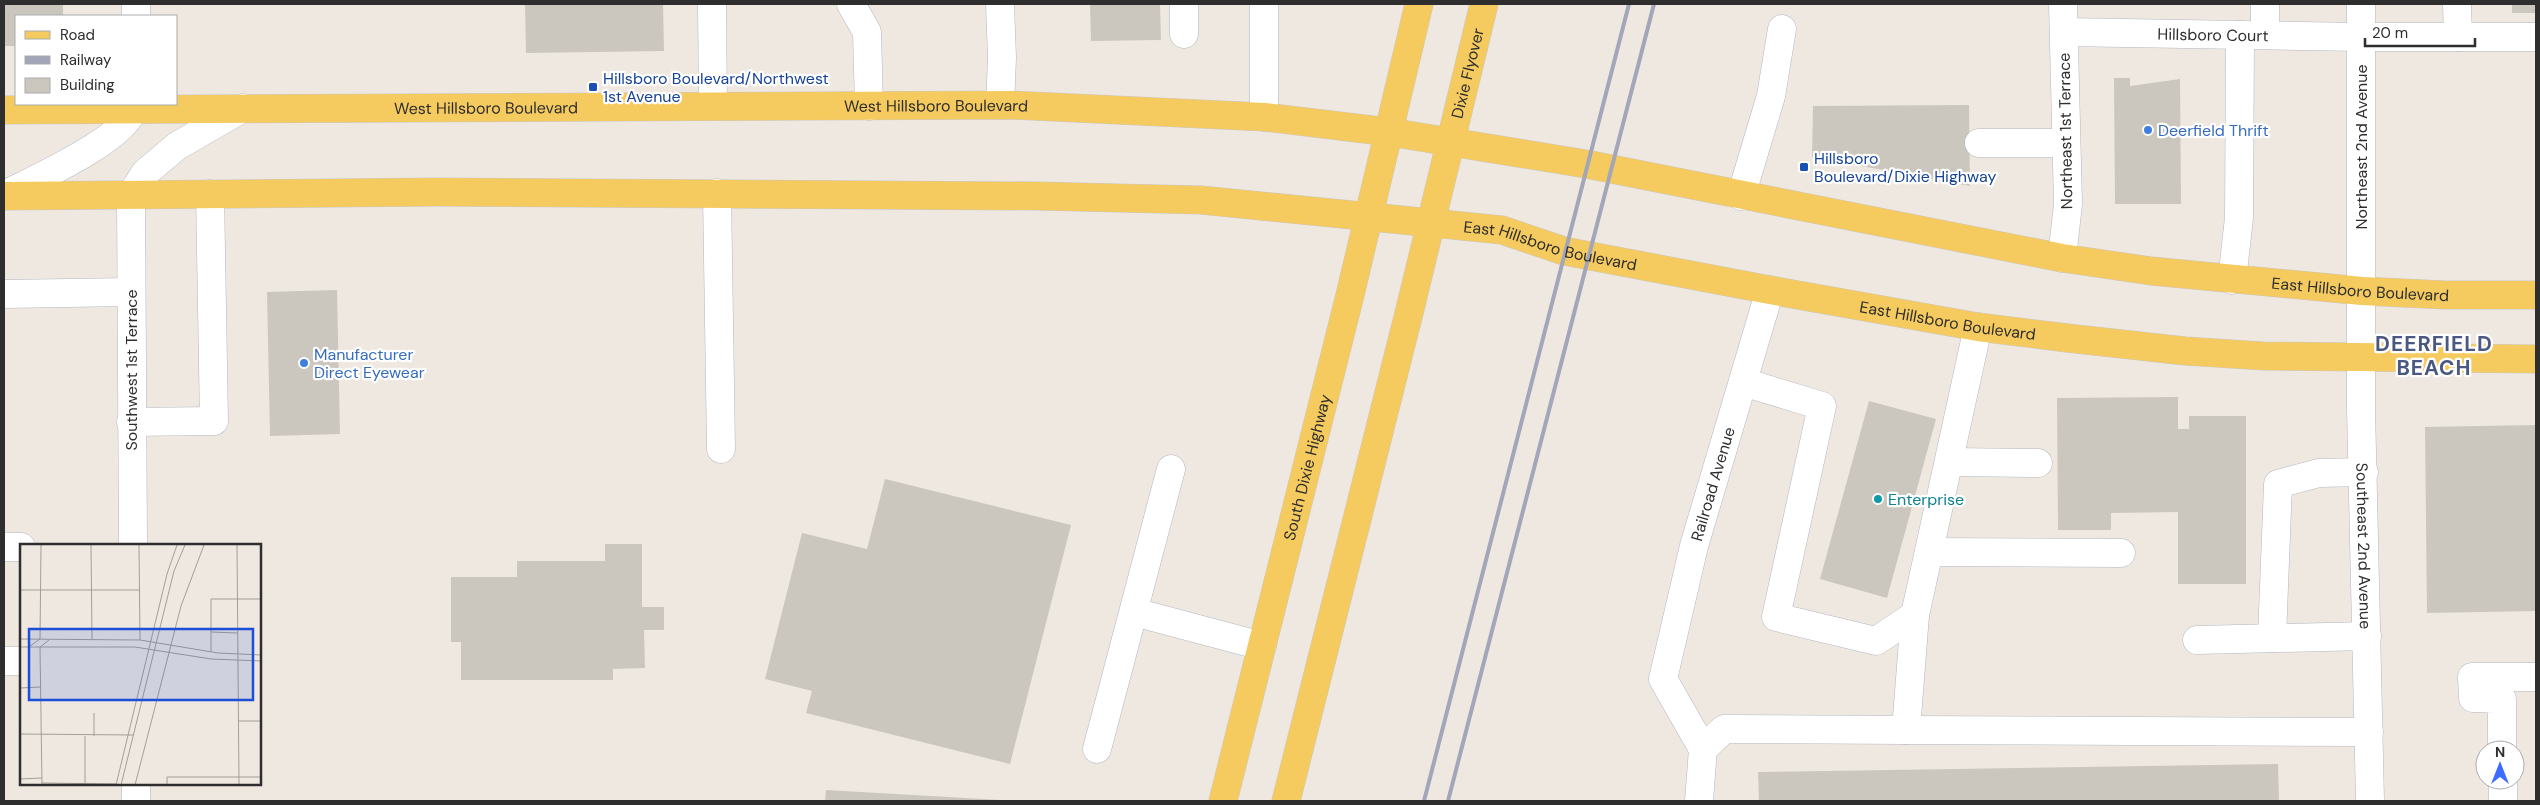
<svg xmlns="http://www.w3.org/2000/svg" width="2540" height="805" viewBox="0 0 2540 805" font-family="'DM Sans',sans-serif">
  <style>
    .building { fill: #cbc6be }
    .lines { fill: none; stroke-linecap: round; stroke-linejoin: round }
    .minor-casing { stroke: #b4b7c1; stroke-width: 29 }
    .major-casing { stroke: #c9c9c9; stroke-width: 29 }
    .minor { stroke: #fff; stroke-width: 28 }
    .major { stroke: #f5ca5f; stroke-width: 28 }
    .rail { stroke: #a2a6b8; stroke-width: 4 }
    .transit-dot { fill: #1a4fb4; stroke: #fff; stroke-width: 2 }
    .shop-dot { fill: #3f7fe0; stroke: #fff; stroke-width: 2 }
    .culture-dot { fill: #0f9aa8; stroke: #fff; stroke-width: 2 }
    .labels { text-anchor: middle; stroke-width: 4.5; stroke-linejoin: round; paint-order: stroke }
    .street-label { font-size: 16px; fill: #2e2e2e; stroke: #fff }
    .transit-label { font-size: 16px; fill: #164399; stroke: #fff; text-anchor: start }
    .shop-label { font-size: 16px; fill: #366cbe; stroke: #fff; text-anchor: start }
    .culture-label { font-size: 16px; fill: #0d838f; stroke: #fff; text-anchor: start }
    .district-label { font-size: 21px; font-weight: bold; letter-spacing: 1px; fill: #4b5881; stroke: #fff }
    .inset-road { fill: none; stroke: #a29e99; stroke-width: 1 }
    .view { fill: #1d4ed8; fill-opacity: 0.15; stroke: #1d4ed8; stroke-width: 2.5 }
    .inset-edge { fill: none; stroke: #2e2e2e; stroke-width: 2.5 }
  </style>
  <rect width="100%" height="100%" fill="#efe8e0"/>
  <g class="building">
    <polygon points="4,4 63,4 63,16 16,16 16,46 4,46"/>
    <polygon points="525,4 663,4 664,51 526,53"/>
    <polygon points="1090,4 1160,4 1161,40 1091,41"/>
    <rect x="2512" y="4" width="24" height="9"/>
    <polygon points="2114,78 2130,78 2130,86 2180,79 2181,204 2115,204"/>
    <polygon points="1969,105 1970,186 1812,157 1813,106"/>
    <polygon points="337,290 340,434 270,436 267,292"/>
    <polygon points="2178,397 2178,429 2189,429 2189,416 2246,416 2246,584 2178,584 2178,512 2111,513 2111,530 2058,530 2057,398"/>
    <polygon points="1869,401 1936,419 1887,598 1820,579"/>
    <polygon points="2536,425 2536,611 2427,613 2425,427"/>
    <polygon points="885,479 1071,525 1010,764 806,713 812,691 765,679 802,533 867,549"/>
    <polygon points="605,544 642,544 642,607 664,607 664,630 644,630 645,668 613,669 613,680 461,680 461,642 451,642 451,577 517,577 517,561 605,561"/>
    <polygon points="2278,764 2279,801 1759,801 1758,772"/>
    <polygon points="826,790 1000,800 1000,801 825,801"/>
  </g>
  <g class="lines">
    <g class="minor-casing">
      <g id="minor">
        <polyline points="712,4 713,106"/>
        <polyline points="851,4 867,32 869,106"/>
        <polyline points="1000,4 1002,58 1000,105"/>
        <polyline points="1184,4 1184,34"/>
        <polyline points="1264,4 1264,117"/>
        <polyline points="2265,4 2265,35"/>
        <path id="s1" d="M2361,4V409L2370,801"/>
        <polyline points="2457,4 2458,37"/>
        <polyline points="136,16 136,4"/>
        <path id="s2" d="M2064,32L2361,37H2536"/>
        <polyline points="1979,143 2066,143"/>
        <polyline points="717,193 721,449"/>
        <path d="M4,195C31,181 133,137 134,104"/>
        <polyline points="1741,196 1771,96 1782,29"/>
        <polyline points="2062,258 2068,204 2063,4"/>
        <polyline points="2232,280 2239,218 2240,35"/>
        <polyline points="4,294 130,292"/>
        <polyline points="1743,382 1822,406 1776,617 1876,641 1915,615 1978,327"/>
        <polyline points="131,422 214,421 210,194"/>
        <polyline points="1949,462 2038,463"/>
        <polyline points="133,545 131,195 145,173 177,146 243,108"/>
        <polyline points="4,547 21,547"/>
        <polyline points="1929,552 2121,553"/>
        <polyline points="1134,612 1262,646"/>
        <polyline points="2272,638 2278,484 2319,473 2364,472"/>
        <polyline points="2197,640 2367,636"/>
        <polyline points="4,661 21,661"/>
        <polyline points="1906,730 2369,732"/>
        <polyline points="1097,749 1171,469"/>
        <path id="s3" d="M1703,749L1663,679L1694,546L1770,290"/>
        <polyline points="2502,750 2502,699 2473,698 2472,677 2536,677"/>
        <polyline points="2503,780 2503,801"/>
        <polyline points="136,784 136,801"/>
        <polyline points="1699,801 1703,749 1724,729 1906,730 1915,615"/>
      </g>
    </g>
    <g class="major-casing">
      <g id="major">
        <path id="s4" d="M4,110L1013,105L1264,117L1389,132L1586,164L2062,258L2151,271L2362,291L2445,295H2536"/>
        <path id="s5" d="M4,196L436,192L1036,196L1201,200L1502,230L1564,251L1770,290L1978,327L2067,338L2185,351L2263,356L2536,359"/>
        <path id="s6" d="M1223,801L1350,295L1419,4"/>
        <path id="s7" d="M1286,801L1410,309L1484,4"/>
      </g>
    </g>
    <use href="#minor" class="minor"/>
    <use href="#major" class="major"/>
    <g class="rail">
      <polyline points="1424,801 1629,4"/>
      <polyline points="1448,801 1654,4"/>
    </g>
  </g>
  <g class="transit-dot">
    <rect x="588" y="82" width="10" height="10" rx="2.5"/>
    <rect x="1799" y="162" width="10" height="10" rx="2.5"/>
  </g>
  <g class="shop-dot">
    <circle cx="2148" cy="130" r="5"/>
    <circle cx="304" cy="363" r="5"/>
  </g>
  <circle class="culture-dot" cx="1878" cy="499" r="5"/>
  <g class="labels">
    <g class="street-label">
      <text dy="6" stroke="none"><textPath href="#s2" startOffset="149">Hillsboro Court</textPath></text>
      <text dy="6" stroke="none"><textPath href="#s7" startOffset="750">Dixie Flyover</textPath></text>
      <text dy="6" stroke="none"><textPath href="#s4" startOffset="932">West Hillsboro Boulevard</textPath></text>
      <text dy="6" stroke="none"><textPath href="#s4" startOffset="482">West Hillsboro Boulevard</textPath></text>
      <text transform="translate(2065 131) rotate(-91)" y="6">Northeast 1st Terrace</text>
      <text transform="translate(2361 147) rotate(-90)" y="6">Northeast 2nd Avenue</text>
      <text dy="6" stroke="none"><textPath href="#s5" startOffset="1550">East Hillsboro Boulevard</textPath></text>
      <text dy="6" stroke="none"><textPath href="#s4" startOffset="2371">East Hillsboro Boulevard</textPath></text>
      <text dy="6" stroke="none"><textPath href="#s5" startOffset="1955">East Hillsboro Boulevard</textPath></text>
      <text transform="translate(131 370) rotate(-90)" y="6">Southwest 1st Terrace</text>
      <text dy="6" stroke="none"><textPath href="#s6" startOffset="344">South Dixie Highway</textPath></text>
      <text dy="6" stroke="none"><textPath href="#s3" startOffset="282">Railroad Avenue</textPath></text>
      <text dy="6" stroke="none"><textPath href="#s1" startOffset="542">Southeast 2nd Avenue</textPath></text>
    </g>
    <g class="transit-label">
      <text x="603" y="84">Hillsboro Boulevard/Northwest<tspan x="603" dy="18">1st Avenue</tspan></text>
      <text x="1814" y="164">Hillsboro<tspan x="1814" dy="18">Boulevard/Dixie Highway</tspan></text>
    </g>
    <g class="shop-label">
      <text x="2158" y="136">Deerfield Thrift</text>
      <text x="314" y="360">Manufacturer<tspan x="314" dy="18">Direct Eyewear</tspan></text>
    </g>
    <g class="culture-label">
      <text x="1888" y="505">Enterprise</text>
    </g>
    <g class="district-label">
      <text x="2434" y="351">DEERFIELD<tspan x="2434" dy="24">BEACH</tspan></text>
    </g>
  </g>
  <g transform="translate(20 544)">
    <rect width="241" height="241" fill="#efe8e0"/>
    <path class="inset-road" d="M71,1L72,95M119,1L120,96M217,1L219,241M0,46H120M191,88L217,89M0,95L120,96L198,109L242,111M10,102L20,95L21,1M0,103H115L191,115L242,117M191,108V55H242M0,144L21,143M74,169V192M218,177H242M0,190L113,191M65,192V239M0,235L22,234M22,239L96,240M22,241L20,103L29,96M96,241L147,30L157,1M101,241L154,27L165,1M115,241L161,62L184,1M147,241V233H242"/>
    <path class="view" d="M9,85H233V156H9Z"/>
    <rect width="241" height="241" class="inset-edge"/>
  </g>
  <rect width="2540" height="805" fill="none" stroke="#2e2e2e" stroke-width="10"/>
  <rect x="15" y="15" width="162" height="90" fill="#ffffff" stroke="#ababab"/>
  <rect x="25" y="31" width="25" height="8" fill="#f5ca5f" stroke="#ababab"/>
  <text x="60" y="40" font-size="15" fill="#2e2e2e">Road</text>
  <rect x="25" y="56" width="25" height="8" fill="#a2a6b8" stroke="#ababab"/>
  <text x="60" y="65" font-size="15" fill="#2e2e2e">Railway</text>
  <rect x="25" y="78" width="25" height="15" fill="#cbc6be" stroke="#ababab"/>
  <text x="60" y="90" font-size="15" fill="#2e2e2e">Building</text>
  <g transform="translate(2500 765)"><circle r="24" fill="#ffffff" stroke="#ababab"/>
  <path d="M0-4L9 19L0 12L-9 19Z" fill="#3d6bff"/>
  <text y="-8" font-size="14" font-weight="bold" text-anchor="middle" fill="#2e2e2e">N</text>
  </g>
  <path d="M2365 38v8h110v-8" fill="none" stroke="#2e2e2e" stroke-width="2.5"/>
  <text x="2372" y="38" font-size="15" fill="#2e2e2e" stroke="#ffffff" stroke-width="4" paint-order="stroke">20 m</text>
</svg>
